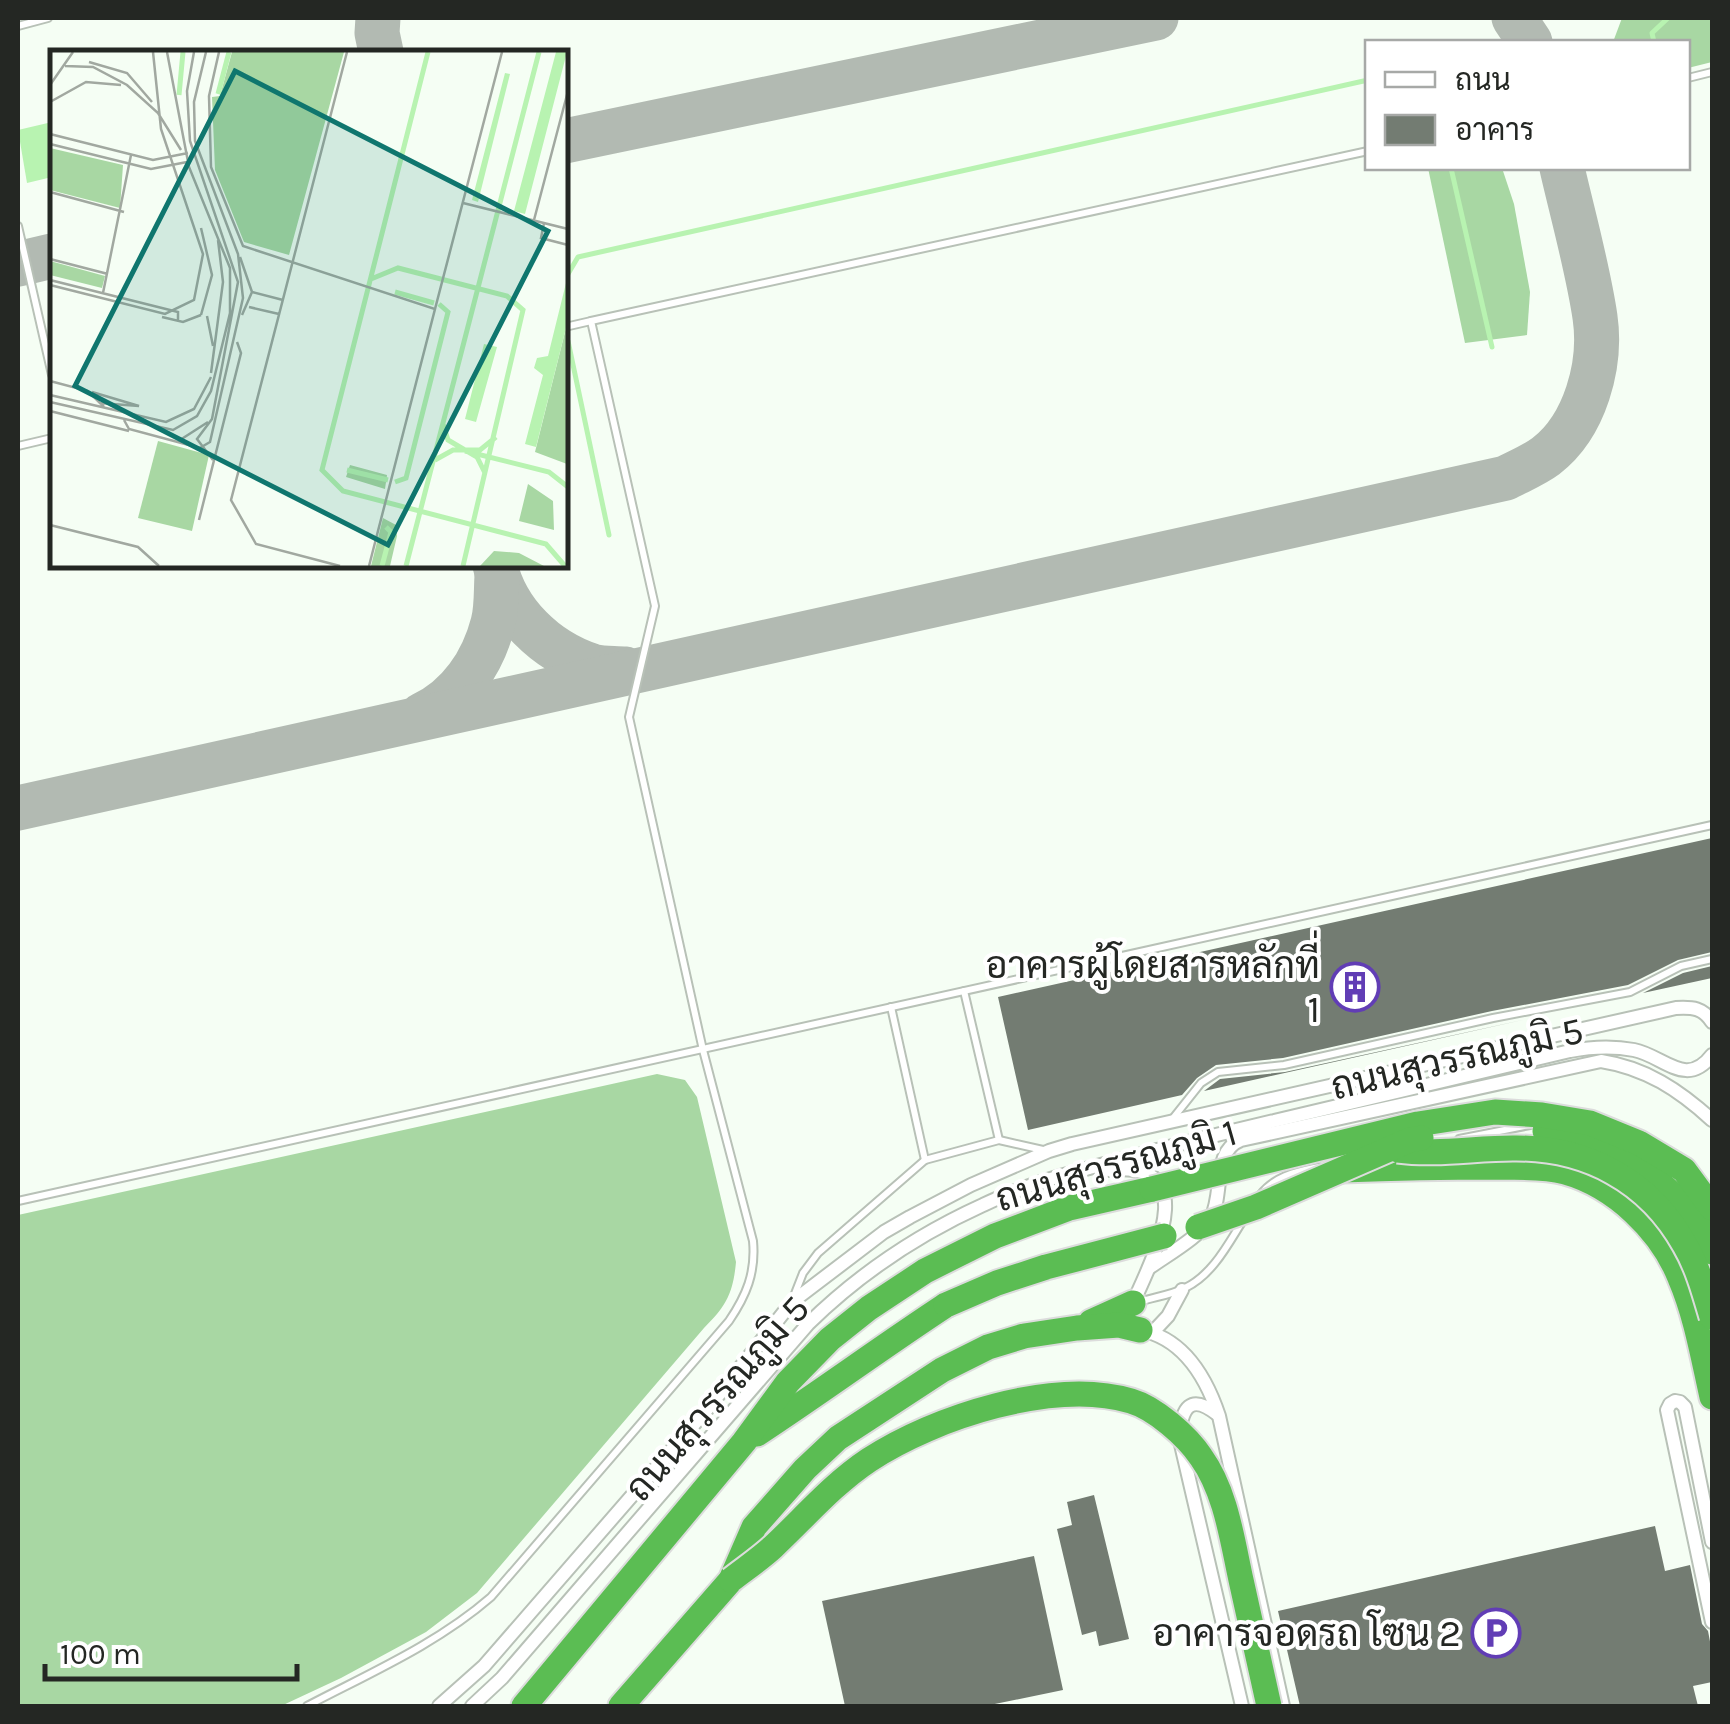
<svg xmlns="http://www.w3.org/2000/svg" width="1730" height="1724" viewBox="0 0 1730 1724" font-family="Karla,Sarabun,sans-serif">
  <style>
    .grass { fill: #a8d7a3 }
    .water { fill: #b8f3b1 }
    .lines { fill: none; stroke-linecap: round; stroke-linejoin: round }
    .stream { stroke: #b8f3b1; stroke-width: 5 }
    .taxiway { stroke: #b2bab2; stroke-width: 45 }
    .building { fill: #737c72 }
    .lane-casing { stroke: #b8c1b7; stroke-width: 10 }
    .street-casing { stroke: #b8c1b7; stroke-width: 16 }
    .highway-casing { stroke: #dcdcdc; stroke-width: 29 }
    .lane { stroke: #fff; stroke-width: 6 }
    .street { stroke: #fff; stroke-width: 12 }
    .highway { stroke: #5bbd53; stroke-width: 25 }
    .highway-bridge-casing { stroke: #dcdcdc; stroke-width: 29; stroke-linecap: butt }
    .highway-bridge { stroke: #5bbd53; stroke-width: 25 }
    .labels { text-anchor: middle; stroke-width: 8; stroke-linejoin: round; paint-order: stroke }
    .poi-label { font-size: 38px; fill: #242723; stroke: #fff; text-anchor: end }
    .street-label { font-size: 38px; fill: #242723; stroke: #fff }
    .inset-river { fill: none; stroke: #b8f3b1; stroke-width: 5 }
    .inset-road { fill: none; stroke: #a1a8a0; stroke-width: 2.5 }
    .view { fill: #0f766e; fill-opacity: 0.15; stroke: #0f766e; stroke-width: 5 }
    .inset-edge { fill: none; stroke: #242723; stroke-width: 5 }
  </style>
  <rect width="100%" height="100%" fill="#f5fef4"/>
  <g class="grass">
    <polygon points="1622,18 1712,18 1712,62 1688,68 1688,42 1613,42"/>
    <polygon points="1428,168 1502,168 1514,204 1530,292 1527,335 1465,343"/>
    <path d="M657,1074L685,1080L697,1097L736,1262C733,1294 726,1306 704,1328L477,1593L426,1632L341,1678L281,1706H18V1215Z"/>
  </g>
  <polygon class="water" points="52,122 52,177 27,183 18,130"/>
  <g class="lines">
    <g class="stream">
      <polyline points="1654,42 1652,33 1668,18"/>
      <polyline points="1451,168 1492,347"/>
      <polyline points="565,279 578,257 1368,80"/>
      <polyline points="568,341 609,535"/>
    </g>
    <g class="taxiway">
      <polyline points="378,18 377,33 381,52"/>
      <polyline points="1514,18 1530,42"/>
      <polyline points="565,141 1156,18"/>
      <polyline points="18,264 52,256"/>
      <path d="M495,565C506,613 546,651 592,666C602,669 614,668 625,669"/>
      <path d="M422,715C459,698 483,662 493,623C497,609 496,591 497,576"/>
      <path d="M18,808L1506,478C1519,471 1534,465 1546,456C1585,426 1602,365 1595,317C1588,269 1573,216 1562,168"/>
    </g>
  </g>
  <g class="building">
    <polygon points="1712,838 1712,952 1678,960 1628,985 1492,1011 1283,1058 1216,1065 1197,1078 1182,1095 1028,1130 998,997"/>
    <polygon points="1712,966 1712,978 1643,993 1683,973"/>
    <polygon points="1536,1017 1204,1091 1220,1079 1285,1072"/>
    <polygon points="1094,1495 1129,1639 1099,1646 1096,1631 1082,1635 1057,1529 1072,1525 1067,1502"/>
    <polygon points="1655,1526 1665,1571 1690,1565 1702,1624 1708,1631 1712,1652 1712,1682 1693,1686 1698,1706 1300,1706 1278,1611"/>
    <polygon points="1034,1556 1063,1690 985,1706 845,1706 822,1601"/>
  </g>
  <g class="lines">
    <g class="lane-casing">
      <g id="lane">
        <polyline points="18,26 48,18"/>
        <polyline points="1688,78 1712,72"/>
        <polyline points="18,226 52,375"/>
        <polyline points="565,327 591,321"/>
        <polyline points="18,446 52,438"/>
        <polyline points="964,991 999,1140"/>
        <polyline points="891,1007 925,1160"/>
        <polyline points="1174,1117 1201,1083 1218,1072 1284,1065 1493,1018 1630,992 1681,966 1712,959"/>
        <polyline points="1459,1139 1530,1125"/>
        <path d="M1260,1195C1276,1175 1296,1172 1319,1167"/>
        <polyline points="18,1201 1712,825"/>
        <polyline points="794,1296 803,1273 818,1253 925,1160 999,1140 1043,1150"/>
        <path d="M1139,1302C1154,1297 1171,1295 1185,1288C1212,1275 1227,1246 1242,1222"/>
        <path d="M307,1706C370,1673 437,1644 491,1597L729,1321C746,1296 756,1273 753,1241L703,1050L629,717L655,606L591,321L1368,151"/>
      </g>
    </g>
    <g class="street-casing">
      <g id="street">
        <path d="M1109,1170C1205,1159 1153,1258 1133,1303"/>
        <path d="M1149,1268C1167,1255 1201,1236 1211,1218C1224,1193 1212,1151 1241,1140L1601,1061C1646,1068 1679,1090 1712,1120"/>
        <path d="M1140,1330C1183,1338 1206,1377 1219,1416L1283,1706"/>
        <polyline points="1153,1332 1168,1316 1182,1290"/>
        <path d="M1217,1414C1190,1393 1182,1408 1179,1436L1242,1706"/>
        <polyline points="1712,1542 1685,1407 1680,1402 1675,1401 1670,1404 1667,1410 1712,1622"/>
        <path d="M439,1706L484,1666L709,1407L792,1302L884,1232L910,1217L971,1185L1049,1151L1072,1144L1676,1008C1693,1007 1703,1008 1712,1022"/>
        <path d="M472,1706L502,1678L808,1324C858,1275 919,1234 983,1205C1026,1184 1073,1172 1120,1160C1171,1146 1223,1133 1274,1121C1373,1098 1472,1075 1570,1051C1592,1047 1612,1046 1634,1050C1664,1056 1686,1089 1712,1055"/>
      </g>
    </g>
    <g class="highway-casing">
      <g id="highway">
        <path d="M1342,1170C1394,1168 1444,1167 1496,1167C1518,1168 1543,1166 1565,1172C1615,1186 1661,1230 1680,1278C1696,1315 1703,1357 1712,1397"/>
        <polyline points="1091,1322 1133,1303"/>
        <path d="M757,1434C821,1392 882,1347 946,1305"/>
        <polyline points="524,1706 744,1442 788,1382 830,1339 869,1308 925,1271 995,1236 1069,1208 1152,1189"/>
        <polyline points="621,1706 731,1580 754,1527 805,1469 838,1438 942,1370 988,1347 1024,1336 1077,1328 1119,1325 1140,1330"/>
      </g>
    </g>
    <use href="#lane" class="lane"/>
    <use href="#street" class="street"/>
    <use href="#highway" class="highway"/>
    <g class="highway-bridge-casing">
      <g id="highway-bridge">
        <path d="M1545,1131C1603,1138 1657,1173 1694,1217C1702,1226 1707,1240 1712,1252"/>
        <path d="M1398,1150C1436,1155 1474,1148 1513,1148C1586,1147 1649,1180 1685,1245C1698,1267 1705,1293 1712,1317"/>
        <polyline points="1152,1189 1418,1124 1495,1112 1542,1115 1590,1123 1639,1143 1684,1170 1712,1208"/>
        <polyline points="1198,1227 1256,1207 1410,1140 1421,1138"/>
        <polyline points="946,1305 997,1283 1046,1267 1164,1236"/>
        <path d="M731,1580C745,1569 760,1559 773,1547C805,1517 833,1484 869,1460C934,1417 1055,1378 1131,1401C1155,1408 1187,1436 1201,1457C1226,1492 1232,1539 1241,1580C1250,1622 1260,1664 1269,1706"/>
      </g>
    </g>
    <use href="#highway-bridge" class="highway-bridge"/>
  </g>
  <defs>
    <g id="building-ring" transform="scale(2.5)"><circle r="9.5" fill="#fff" stroke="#613db5" stroke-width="1.5"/><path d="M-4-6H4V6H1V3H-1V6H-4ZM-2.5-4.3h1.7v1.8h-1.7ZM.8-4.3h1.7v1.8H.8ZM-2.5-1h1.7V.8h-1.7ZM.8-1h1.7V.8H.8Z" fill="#613db5"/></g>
    <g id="parking-ring" transform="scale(2.5)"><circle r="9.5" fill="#fff" stroke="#613db5" stroke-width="1.5"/><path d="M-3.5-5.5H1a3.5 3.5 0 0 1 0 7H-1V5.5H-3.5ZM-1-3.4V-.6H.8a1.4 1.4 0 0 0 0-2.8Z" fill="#613db5"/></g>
  </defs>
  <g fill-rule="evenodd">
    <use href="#building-ring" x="1355" y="987"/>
    <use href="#parking-ring" x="1496" y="1633"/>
  </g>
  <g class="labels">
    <g class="poi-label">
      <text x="1320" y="978">อาคารผู้โดยสารหลักที่<tspan x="1320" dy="44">1</tspan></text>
      <text x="1461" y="1646">อาคารจอดรถ โซน 2</text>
    </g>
    <g class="street-label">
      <text transform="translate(1457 1058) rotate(-13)" y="13">ถนนสุวรรณภูมิ 5</text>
      <text transform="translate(1116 1165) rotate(-16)" y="13">ถนนสุวรรณภูมิ 1</text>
      <text transform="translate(717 1398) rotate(-49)" y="13">ถนนสุวรรณภูมิ 5</text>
    </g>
  </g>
  <g transform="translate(50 50)">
    <rect width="518" height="518" fill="#f5fef4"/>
    <path d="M182,2H294L239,205L194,192L165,120L162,47L170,46ZM0,98L73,115L70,158L0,140ZM0,211L55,226L52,238L0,225ZM517,274V414L485,402ZM300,415L337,425L335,439L296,427ZM478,434L503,451L504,480L469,471ZM333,468L346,475L347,486L340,516H321ZM444,501L469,503L494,516H430Z" fill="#a8d7a3"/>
    <path d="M108,391L159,405L142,481L88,468Z" fill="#a8d7a3"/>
    <path d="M506,2H517L475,164L464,161ZM455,23L460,24L428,152L422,150ZM517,229V274L486,397L475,394L493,325L484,318L487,308L498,306ZM434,294L447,297L426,372L415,369Z" fill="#b8f3b1"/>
    <path class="inset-river" d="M378,2L272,420L293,441L496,494L515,516M168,44L179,2M129,45L133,2M321,229L348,218L457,246L473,260L413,516M345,242L384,253M393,374L398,390L427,407L435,423M415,401L499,422L518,437M385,410L403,400H430L446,387M297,420L338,430M345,432L356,428L398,262L389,254M332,516L341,482L336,477M356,516L489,2"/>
    <path class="inset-road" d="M144,2L137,41L140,91L188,232L162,369L147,389L163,410M169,2L159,46L161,117L193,196L385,259L319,516M39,12L77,23L102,52M15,16L43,17L77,35L108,63L131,100M0,35L23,2M0,52L36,32L71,35M0,84L103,110L138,103M0,94L101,119L137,112M0,142L74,162M413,153L518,179M484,170L518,41M494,173L491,188L518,195M190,207L202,242L192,265M0,209L58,224M0,230L128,262V271M0,235L115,264L144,250L153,204L111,79L103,2M202,242L233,250M53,243L81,105M199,257L229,264M385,259L452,2M151,265L162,225L151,178M157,266L163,296M112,267L133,272L151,265M161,323L173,232L168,190M0,331L38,341L54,357M42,342L89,356L49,353M0,345L116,372L144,359L161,327M0,352L123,380L147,366L161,341L180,263V218L139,117L117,2M0,361L79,381M74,370L79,379L150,398M130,390L158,372M148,399L160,392L193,248L188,204L145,91L144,52L156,2M149,470L191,303L187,292M0,475L88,497L109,516M290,516L206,494L181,450L297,2"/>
    <path class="view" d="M185,21L498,181L338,495L25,336Z"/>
    <rect width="518" height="518" class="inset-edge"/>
  </g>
  <rect width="1730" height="1724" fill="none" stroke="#242723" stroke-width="40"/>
  <rect x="1365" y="40" width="325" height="130" fill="#ffffff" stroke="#a7a9a7" stroke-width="2.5"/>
  <rect x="1385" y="72" width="50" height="15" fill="#ffffff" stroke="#a7a9a7" stroke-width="2.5"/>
  <text x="1455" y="90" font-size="30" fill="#242723">ถนน</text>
  <rect x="1385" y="115" width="50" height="30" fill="#737c72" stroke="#a7a9a7" stroke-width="2.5"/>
  <text x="1455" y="140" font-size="30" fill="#242723">อาคาร</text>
  <path d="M45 1664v15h252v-15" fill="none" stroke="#242723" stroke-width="5"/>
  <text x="60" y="1664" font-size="30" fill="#242723" stroke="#ffffff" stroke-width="8" paint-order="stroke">100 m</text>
</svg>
